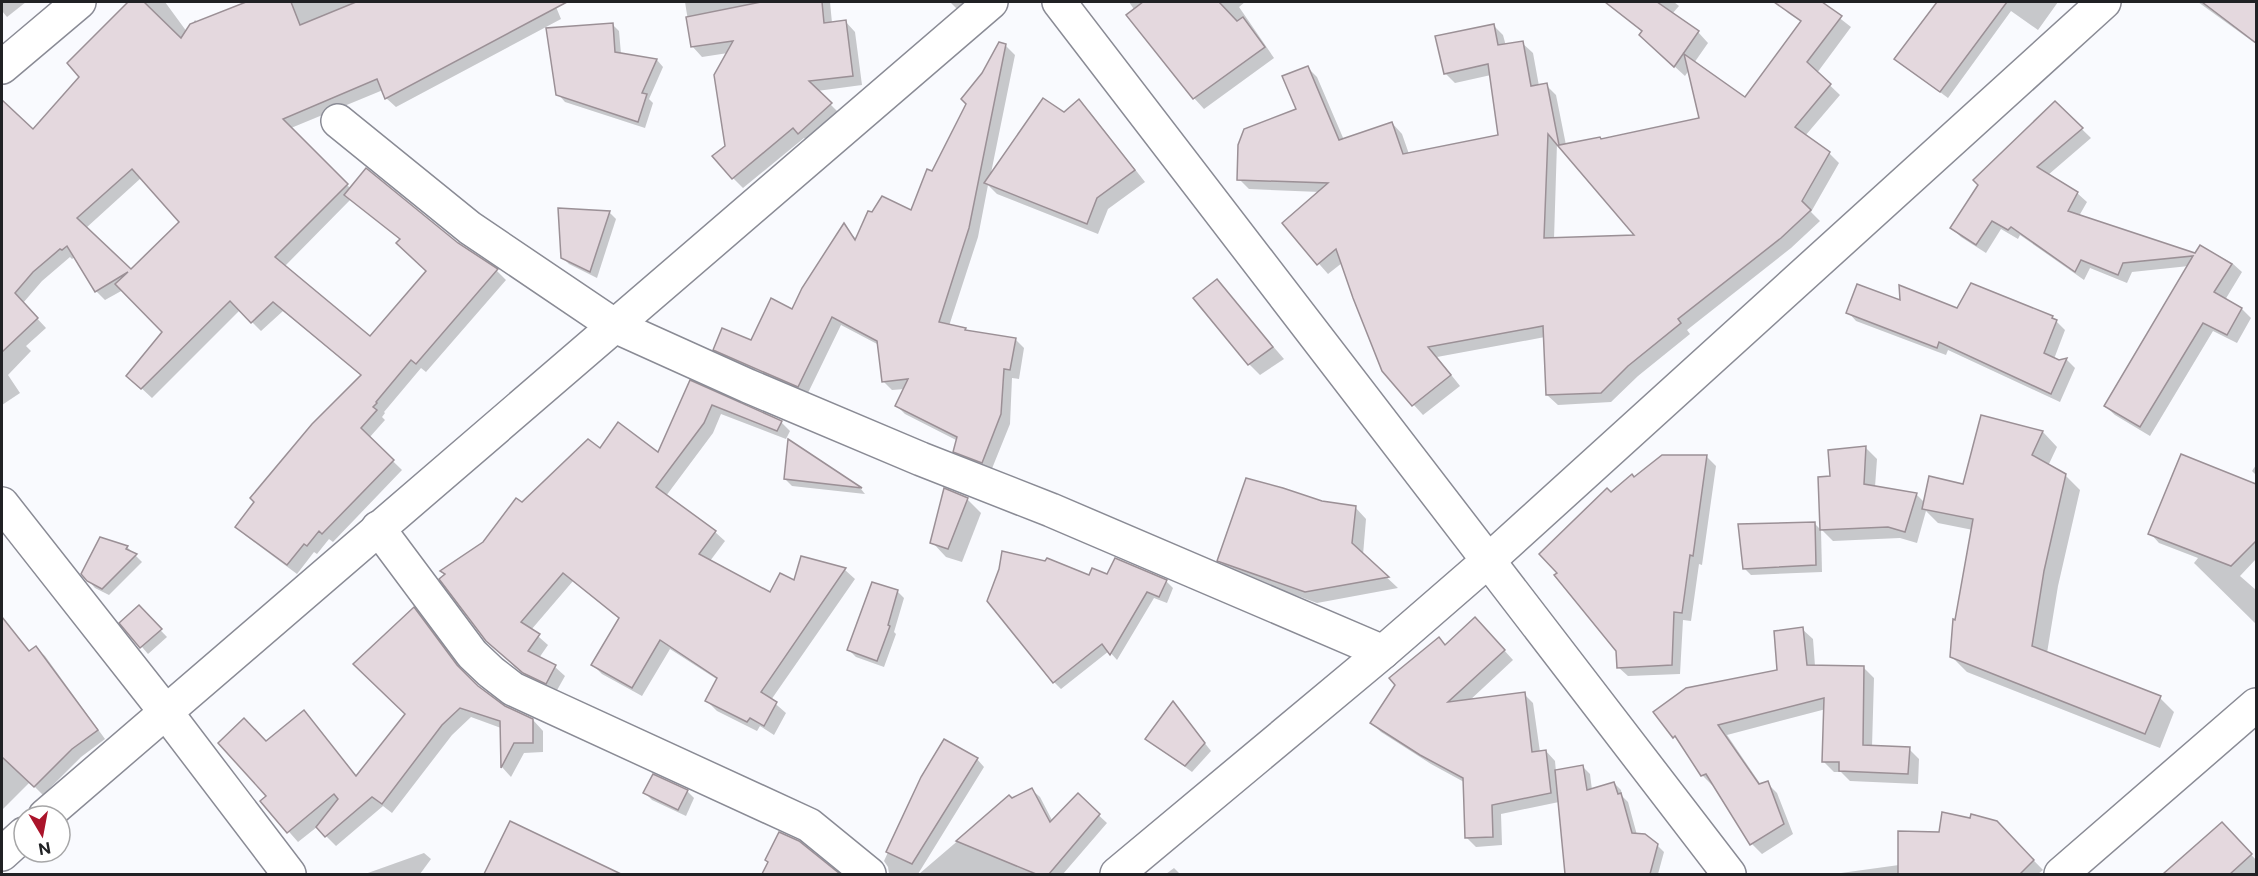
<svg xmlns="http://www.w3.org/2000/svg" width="2258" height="876" viewBox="0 0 2258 876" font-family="'Public Sans',sans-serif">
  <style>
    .shadow { fill: #0003; fill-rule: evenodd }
    .building { fill: #e4d8de; stroke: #9b9096; stroke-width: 1.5; fill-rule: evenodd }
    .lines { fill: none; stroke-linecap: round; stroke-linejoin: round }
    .minor-casing { stroke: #8a8b95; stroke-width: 36 }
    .minor { stroke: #fff; stroke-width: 33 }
  </style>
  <rect width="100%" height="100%" fill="#f9fafe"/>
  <g class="shadow">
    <polygon points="2,2 26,2 7,17 2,11"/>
    <path d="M130,2H165L187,32L195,20L263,67L241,16L277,2H554L561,19L396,107L386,98L383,90L291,128L351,189L457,244L497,271L506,280L426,372L421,368L384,412L385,413L382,417L385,420L369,438L402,470L333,542L329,539L317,554L314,552L297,574L246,536L237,526L362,376L283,311L261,331L240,310L152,398L138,385L164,332L123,290L105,300L96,291L75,257L72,259L70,257L42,281L23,303L46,328L26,346L31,351L8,375L20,393L2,405V119L10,110L34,131L81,76L69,64ZM141,178L181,222L131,271L86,228ZM351,199L401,240L428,271L370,338L284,267Z"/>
    <polygon points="685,2 830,2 832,23 845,21 855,32 862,85 817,91 840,114 809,143 804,138 743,188 733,178 726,146 728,53 702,57 692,46"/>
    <polygon points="950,2 978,2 963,15"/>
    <polygon points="1129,2 1245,2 1239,7 1274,58 1204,109 1194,98"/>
    <path d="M1606,2H1674L1679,6L1672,14L1698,32L1708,43L1694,63L1745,99L1801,22L1788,13L1779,2H1819L1851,27L1817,73L1840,95L1805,136L1829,153L1839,163L1811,212L1820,221L1791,248L1687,330L1690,334L1638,376L1611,402L1558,405L1547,395L1545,337L1437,357L1460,386L1423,415L1413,404L1342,263L1328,274L1284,224L1320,192L1249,189L1239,179L1298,109L1307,67L1317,77L1344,140L1392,123L1402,134L1409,154L1500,136L1491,75L1455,83L1445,73L1493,25L1503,35L1506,46L1522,43L1533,53L1539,86L1546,85L1556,95L1566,145L1602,141L1701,119L1689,70L1685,76L1651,45L1643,32ZM1557,143L1637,236L1554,239Z"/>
    <polygon points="1937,2 2058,2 2038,30 2011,11 1948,98 1896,59"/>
    <polygon points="2198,2 2256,2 2256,44"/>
    <polygon points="612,24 619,31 621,54 657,60 663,67 649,99 653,103 645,128 565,102 558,94"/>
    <polygon points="999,43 1006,46 1015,55 990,178 1079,101 1090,112 1145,182 1108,209 1098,234 997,194 988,185 978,237 949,326 965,329 968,332 1015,339 1024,348 1019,379 1012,378 1010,424 991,471 964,460 955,451 958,441 905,414 896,405 905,389 892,390 883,381 879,345 841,325 807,395 724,358 715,349 751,342 793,311 844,226 857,240 912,212"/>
    <polygon points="2055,103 2091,138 2048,175 2077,193 2087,202 2079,216 2196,255 2201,246 2232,263 2242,272 2225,300 2242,309 2251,318 2237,343 2213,331 2150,436 2115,415 2105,406 2189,266 2132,272 2127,283 2090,268 2084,280 2020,235 2018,239 2001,229 1986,253 1961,237 1952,228"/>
    <polygon points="609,212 616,219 597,278 569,264 562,257"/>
    <polygon points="1217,281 1284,359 1260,375 1249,364"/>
    <polygon points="1902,303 1958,310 2052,317 2065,330 2054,359 2058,361 2067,360 2075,368 2060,402 1948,350 1946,355 1856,321 1848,312"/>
    <polygon points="691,382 781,422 790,431 786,439 721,414 713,433 666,496 715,532 725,541 710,561 771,594 795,583 802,558 845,570 855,579 771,700 786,713 774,735 760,726 757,731 717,711 707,701 718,680 670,649 642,696 602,674 593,665 620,619 573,581 531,630 548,645 539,658 555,667 565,676 556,692 534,682 515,667 487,640 484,544 522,504 600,450 658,454"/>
    <polygon points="1982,417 2043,432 2057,447 2048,466 2065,475 2080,490 2058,586 2047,653 2160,698 2174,712 2160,748 1967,672 1952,657 1973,530 1938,523 1926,511 1917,543 1900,538 1833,541 1821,529 1832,478 1865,447 1877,459 1875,487 1916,494 1925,503 1964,486"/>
    <polygon points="790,442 861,489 865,494 792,486 785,479"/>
    <polygon points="1707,457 1716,466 1702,565 1699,564 1691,621 1683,620 1680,674 1628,676 1618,667 1611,494 1634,479"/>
    <polygon points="2256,465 2256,475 2252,471"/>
    <polygon points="2226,480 2256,520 2256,559 2240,576 2256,590 2256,624 2194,563 2198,558 2159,543 2150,533"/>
    <polygon points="967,499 981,513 962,562 946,557 932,542"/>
    <polygon points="1322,503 1355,507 1366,519 1363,555 1398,588 1317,603 1230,571 1219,560"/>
    <polygon points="1814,523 1821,530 1822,572 1751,575 1744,568"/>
    <polygon points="127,547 142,562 109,595 95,588 88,580"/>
    <polygon points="1108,576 1166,581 1173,588 1167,603 1154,598 1117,660 1109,651 1061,689 1054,682 1090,577"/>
    <polygon points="897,591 904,598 894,632 896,634 884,667 856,657 849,650"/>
    <polygon points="139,608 167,637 148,654 122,623"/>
    <polygon points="414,609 424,619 466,676 477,687 504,707 533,720 543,731 543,752 524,753 511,777 502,767 501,728 471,717 452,735 392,813 383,806 336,846 317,827 298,842 262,801 268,796 266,743 304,712 357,777 407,714"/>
    <polygon points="2,622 30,653 36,648 45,656 105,739 81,757 43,795 30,782 2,810"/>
    <polygon points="1484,628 1513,660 1469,701 1524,694 1533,703 1540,752 1546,751 1555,761 1556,772 1583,767 1590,774 1592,790 1614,783 1621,790 1622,796 1628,802 1637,835 1657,845 1664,852 1658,874 1566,874 1559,802 1501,814 1502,845 1476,847 1466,837 1464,782 1431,764 1381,732 1372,723 1446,646"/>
    <polygon points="1802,629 1813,639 1815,666 1864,668 1874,678 1872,747 1909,749 1919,759 1918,784 1850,781 1841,772 1834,772 1824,762 1826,709 1727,735 1761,785 1767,783 1777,793 1793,834 1762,854 1752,844 1714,784 1712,785 1702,775 1682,744 1655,712 1779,671"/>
    <polygon points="1173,703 1211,751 1192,772 1147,739"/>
    <polygon points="977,759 984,767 918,874 889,874 888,867 884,861 922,778"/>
    <polygon points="1032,790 1040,797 1053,822 1078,796 1107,823 1063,874 919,874 1009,797 1012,800"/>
    <polygon points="687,791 694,798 686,816 652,800 645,793"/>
    <polygon points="1971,819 1996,822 2043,870 2038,874 2013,874 2011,872 2009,874 1990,874 1983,870 1982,874 1841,874 1841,873 1899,865 1940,833"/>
    <polygon points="510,823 611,871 615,874 485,874"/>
    <polygon points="2234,836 2256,860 2256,874 2189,874"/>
    <polygon points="798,842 838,874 764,874 769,863"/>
    <polygon points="424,853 431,859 420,874 365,874"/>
    <polygon points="1174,868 1180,874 1166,874"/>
  </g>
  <g class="building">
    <path d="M128,2H144L181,38L190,24L246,2H291L300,25L356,2H567L385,99L377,79L283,119L348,184L275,257L370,336L426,271L396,243L400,239L344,195L366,168L458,243L498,269L416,364L411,360L376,402L377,403L373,407L377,410L361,428L394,460L322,534L319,531L307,546L304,544L287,565L235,527L254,502L250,498L312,424L361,375L273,302L251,323L230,301L141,389L126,376L162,332L115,284L128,272L95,292L67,246L62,250L60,249L33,272L15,293L38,318L2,352V100L33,129L79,77L67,63ZM132,169L179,222L131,269L77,218Z"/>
    <polygon points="761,2 822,2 824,23 846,20 853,76 809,81 832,103 798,134 793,128 732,179 712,156 725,146 714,75 733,41 691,47 686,17"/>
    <polygon points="1143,2 1219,2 1237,21 1243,17 1265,47 1193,99 1126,15"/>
    <polygon points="1605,2 1657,2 1699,31 1674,67 1639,35 1642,31"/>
    <path d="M1774,2H1822L1842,16L1807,62L1831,84L1795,127L1830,152L1802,201L1811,210L1781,238L1678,319L1681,323L1628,366L1601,393L1546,395L1543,326L1428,347L1451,375L1412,406L1382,371L1353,298L1336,249L1317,265L1282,223L1328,183L1237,180L1238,145L1244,129L1296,109L1282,76L1308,66L1339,140L1392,122L1403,154L1498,135L1488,64L1444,74L1435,36L1494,24L1498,45L1523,41L1531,86L1547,83L1559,145L1600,137L1601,139L1699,118L1684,54L1745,97L1801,21ZM1548,134L1558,146L1634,235L1544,238Z"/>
    <polygon points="1937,2 2007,2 1940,92 1894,59"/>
    <polygon points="2202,2 2256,2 2256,43"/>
    <polygon points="613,23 615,52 657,59 642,93 647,94 638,122 556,95 546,28"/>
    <polygon points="999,42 1006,44 969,228 939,322 966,328 965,330 1016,338 1010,370 1004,369 1001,414 982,463 953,452 957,437 895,406 908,379 882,382 877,341 832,317 798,387 713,350 722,328 751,340 771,298 792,309 802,288 844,223 855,240 868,211 872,212 882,196 911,210 927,169 932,171 966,104 961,99 982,73"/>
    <polygon points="1043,98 1064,112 1079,99 1135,170 1097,198 1087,224 984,183"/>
    <polygon points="2055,101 2083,128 2037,167 2078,192 2068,211 2195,253 2200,245 2232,264 2214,292 2242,308 2227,335 2203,323 2140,427 2104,406 2193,256 2123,263 2118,275 2081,260 2075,272 2011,227 2008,230 1992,221 1976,245 1950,228 1978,185 1973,180"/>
    <polygon points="558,208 610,211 590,272 561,258"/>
    <polygon points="1217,279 1273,347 1248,365 1193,298"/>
    <polygon points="1971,283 2053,316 2052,318 2057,320 2044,353 2059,360 2067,358 2051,394 1939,342 1937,348 1846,313 1857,284 1900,300 1899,285 1957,308"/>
    <polygon points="690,380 782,421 777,431 712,405 704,423 656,487 716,531 699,554 770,592 780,573 794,580 801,556 846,568 761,692 777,702 764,726 750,718 747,722 705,701 717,678 660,640 632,688 591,665 619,618 563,573 521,622 540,634 528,651 556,665 546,684 523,673 486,641 439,579 445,574 440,571 483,542 516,498 522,502 588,439 600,448 618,422 658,452"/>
    <polygon points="1981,415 2043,431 2032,455 2066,474 2044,571 2032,646 2161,696 2145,734 1950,657 1953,619 1955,620 1973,519 1922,509 1929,476 1963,484"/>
    <polygon points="788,439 862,488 784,479"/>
    <polygon points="1866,446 1864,484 1917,493 1905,532 1888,527 1820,530 1818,477 1830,476 1828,450"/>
    <polygon points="2181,454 2256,484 2256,541 2231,566 2148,534"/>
    <polygon points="1662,455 1707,455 1693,556 1690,555 1682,613 1674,612 1672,665 1617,668 1616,651 1554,575 1557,573 1539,554 1607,488 1611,492 1632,474 1634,477"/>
    <polygon points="1246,478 1283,488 1322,501 1356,506 1352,543 1389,577 1305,592 1217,561"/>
    <polygon points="944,488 968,498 948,549 930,543"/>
    <polygon points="1815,522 1816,565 1743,569 1738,524"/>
    <polygon points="100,537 128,546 126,549 137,554 102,589 87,581 81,574"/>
    <polygon points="1002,551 1045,561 1047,558 1089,575 1092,568 1107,574 1115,558 1167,580 1159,597 1147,592 1110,655 1102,644 1053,683 987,601 999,569"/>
    <polygon points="872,582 898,590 888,625 890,626 877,661 847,650"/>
    <polygon points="139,605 162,629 140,648 119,623"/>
    <polygon points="414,607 457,665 478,686 505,706 533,719 533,743 514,743 501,768 500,721 460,708 442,725 382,804 372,797 325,837 316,827 338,799 334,794 287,833 260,801 266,796 218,743 244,718 266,741 304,710 356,776 405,714 353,664"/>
    <polygon points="2,617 29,651 36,646 98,730 72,749 34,787 2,757"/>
    <polygon points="1475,617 1505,650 1448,702 1525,692 1532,752 1546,750 1551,793 1492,805 1493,837 1465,838 1463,778 1420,755 1370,723 1395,685 1389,678 1439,637 1445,645"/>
    <polygon points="1803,627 1807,665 1864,666 1863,745 1910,747 1908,774 1839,771 1839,762 1822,762 1824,698 1718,725 1759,784 1768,781 1784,824 1750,845 1706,774 1701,776 1675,736 1673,738 1653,712 1686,688 1777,670 1774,631"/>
    <polygon points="1173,701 1205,743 1185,766 1145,739"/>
    <polygon points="944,739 978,758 912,864 886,852 921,777"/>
    <polygon points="1583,765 1587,790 1614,782 1618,794 1621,793 1632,833 1645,834 1658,844 1650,874 1565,874 1555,770"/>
    <polygon points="653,774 688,790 678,810 643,793"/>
    <polygon points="1032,788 1050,822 1078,793 1100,814 1049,874 1036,874 956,841 1009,795 1012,798"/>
    <polygon points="1942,812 1970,818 1971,814 1997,821 2034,860 2020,874 1898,874 1898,831 1939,832"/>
    <polygon points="510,821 621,874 484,874"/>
    <polygon points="2222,822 2252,854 2230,874 2163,874"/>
    <polygon points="779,832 799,841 840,874 762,874 768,862 765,860"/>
  </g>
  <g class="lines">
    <g class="minor-casing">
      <g id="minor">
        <polyline points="1059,2 1729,874"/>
        <polyline points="2,67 79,2"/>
        <polyline points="338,121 470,228 615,326 748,386 921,459 1051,510 1383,652"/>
        <polyline points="2,504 165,711 289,874"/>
        <polyline points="378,528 472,654 491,672 513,689 809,825 869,874"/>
        <polyline points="45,816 991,2"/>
        <polyline points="2,854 24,834"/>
        <polyline points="1117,874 1383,652 1489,560 2104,2"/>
        <polyline points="2061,874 2256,705"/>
      </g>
    </g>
    <use href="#minor" class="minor"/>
  </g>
  <rect width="2258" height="876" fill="none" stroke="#202124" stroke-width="6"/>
  <g transform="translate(42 834) rotate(170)"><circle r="28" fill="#ffffff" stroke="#a6a6a7" stroke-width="1.5"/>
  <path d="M0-4.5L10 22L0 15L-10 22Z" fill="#aa142a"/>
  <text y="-9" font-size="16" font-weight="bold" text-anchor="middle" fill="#202124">N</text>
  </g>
</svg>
